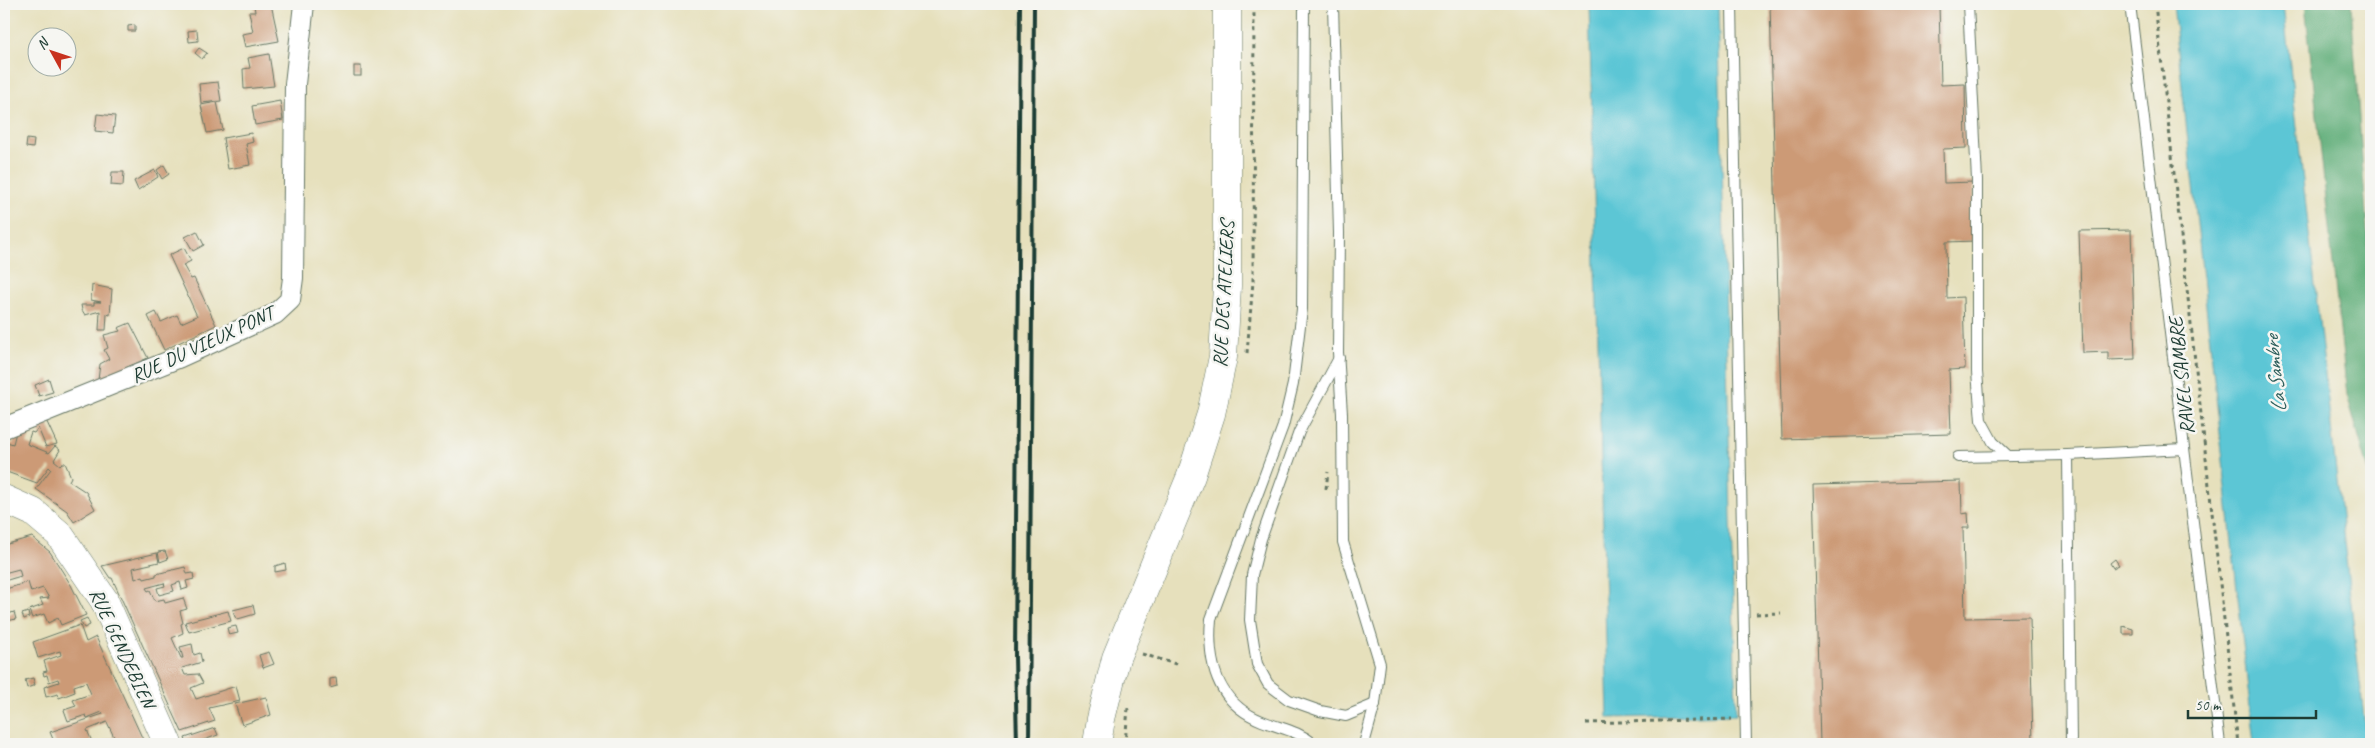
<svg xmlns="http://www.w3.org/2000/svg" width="2375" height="748" viewBox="0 0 2375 748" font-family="Caveat,sans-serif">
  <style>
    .forest { fill: #60ae79; stroke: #407656 }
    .water { fill: #5bc6d5; stroke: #3d8284 }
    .building { fill: #cc9a76 }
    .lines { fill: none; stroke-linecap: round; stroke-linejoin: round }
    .lane-casing { stroke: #657664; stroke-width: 12 }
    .street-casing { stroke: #657664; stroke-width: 22 }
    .secondary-casing { stroke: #657664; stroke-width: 29 }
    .path { stroke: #657664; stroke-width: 3; stroke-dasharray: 4 4; stroke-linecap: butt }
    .lane { stroke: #fff; stroke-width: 10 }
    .street { stroke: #fff; stroke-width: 20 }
    .secondary { stroke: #fff; stroke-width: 28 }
    .rail { stroke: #1f3d34; stroke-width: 4 }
    .labels { text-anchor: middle; stroke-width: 5; stroke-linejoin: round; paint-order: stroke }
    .street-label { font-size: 20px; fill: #1f3d34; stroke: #f6f6f2 }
    .water-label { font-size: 21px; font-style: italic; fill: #2e5f5c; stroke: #f6f6f2 }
  </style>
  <rect width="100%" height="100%" fill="#f6f6f2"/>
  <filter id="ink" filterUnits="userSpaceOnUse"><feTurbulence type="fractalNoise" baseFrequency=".02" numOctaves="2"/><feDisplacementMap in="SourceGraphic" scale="10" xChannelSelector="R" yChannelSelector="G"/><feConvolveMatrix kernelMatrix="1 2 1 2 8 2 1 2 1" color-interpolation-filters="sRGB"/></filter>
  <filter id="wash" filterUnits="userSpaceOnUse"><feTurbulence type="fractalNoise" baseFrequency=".0096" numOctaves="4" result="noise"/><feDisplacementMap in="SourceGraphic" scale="20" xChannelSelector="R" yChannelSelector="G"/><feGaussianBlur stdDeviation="1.12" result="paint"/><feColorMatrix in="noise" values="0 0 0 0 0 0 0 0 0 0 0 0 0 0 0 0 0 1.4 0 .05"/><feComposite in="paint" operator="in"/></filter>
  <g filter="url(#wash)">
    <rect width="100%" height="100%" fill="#e6e0bc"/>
    <polygon class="forest" points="2305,4 2351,4 2371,285 2371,479 2347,395"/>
    <g class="water">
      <polygon points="1589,4 1718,4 1736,715 1608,718"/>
      <polygon points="2173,4 2283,4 2367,744 2254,744"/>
    </g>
    <g id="blocks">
      <g class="building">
        <polygon points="271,4 279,41 245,47 242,34 253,32 249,12 255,12 254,5"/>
        <polygon points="1770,4 1939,4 1941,85 1965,84 1966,148 1943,149 1944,183 1974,182 1975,241 1946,242 1947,298 1963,297 1965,369 1949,370 1951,434 1782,439"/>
        <polygon points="135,25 135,31 128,31 128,26"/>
        <polygon points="197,30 198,41 189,42 188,31"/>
        <polygon points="199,48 207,53 202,59 195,53"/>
        <polygon points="269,54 274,86 244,89 243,69 250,68 248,58"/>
        <rect x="354" y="66" width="7" height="10"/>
        <polygon points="218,82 221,101 201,103 199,84"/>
        <polygon points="280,101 283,120 255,125 252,106"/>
        <polygon points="217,102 223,130 207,133 201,105"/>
        <polygon points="97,114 115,116 113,133 95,131"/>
        <polygon points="251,133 253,142 246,144 250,165 228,169 223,138"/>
        <polygon points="27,139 34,140 33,148 26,147"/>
        <polygon points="164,165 169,174 162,179 157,170"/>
        <polygon points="155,170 158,177 138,190 134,181"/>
        <polygon points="112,172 124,172 123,186 111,185"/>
        <polygon points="2131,230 2135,359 2108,360 2108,352 2083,353 2079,231"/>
        <polygon points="197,231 204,245 193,251 185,237"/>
        <polygon points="184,248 191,261 183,265 191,279 194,278 216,325 164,350 148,316 156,312 161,322 177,315 181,323 197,316 169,255"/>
        <polygon points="92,285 112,289 110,315 107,314 106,330 99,330 100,311 85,315 82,310 81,305 94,305 94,302 101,302 91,300"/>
        <polygon points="130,323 148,358 98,380 100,364 109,359 104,350 108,348 104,335 120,331 118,328"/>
        <polygon points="49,379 53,392 39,396 35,385"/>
        <polygon points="46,420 57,444 46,447 38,428 34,433 31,432 27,444 49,453 55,446 60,450 54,460 60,465 62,463 65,463 71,477 69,481 86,492 95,509 74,522 67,511 36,489 51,469 49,467 37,483 4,471 4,441 13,444 16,432 32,428 33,425 35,426"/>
        <polygon points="1961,481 1962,514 1968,513 1969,528 1963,528 1965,618 2030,617 2033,744 1820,744 1813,485"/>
        <polygon points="32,537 50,552 71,585 86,615 61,625 58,618 48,623 44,614 32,618 29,610 43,605 40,599 49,598 43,588 31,592 28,582 6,589 4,581 21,576 19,569 4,573 4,545"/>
        <polygon points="165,551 168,559 160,562 158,552"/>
        <polygon points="157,553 159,562 133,568 135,579 143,576 144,579 156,576 156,574 185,567 187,574 193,573 194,579 186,581 188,588 182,590 180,582 172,585 174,591 159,595 157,588 165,586 164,583 146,588 148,591 150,590 155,601 164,599 165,603 183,598 187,609 180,611 183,623 181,624 183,633 172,638 181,658 183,658 180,647 192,644 194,655 200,653 202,662 182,668 185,675 198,674 203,683 191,688 196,699 236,686 240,701 209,708 215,721 182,732 112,578 110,578 102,566"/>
        <polygon points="2115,559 2119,565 2113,568 2110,563"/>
        <polygon points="285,563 286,570 275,572 275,566"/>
        <polygon points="253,605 255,614 238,619 235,617 233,610"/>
        <polygon points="228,611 231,621 189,632 185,622"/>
        <polygon points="14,612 16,619 7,621 5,615"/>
        <polygon points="28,612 29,617 24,619 22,614"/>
        <polygon points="87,618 90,625 84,628 80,621"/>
        <polygon points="80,625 86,642 96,637 145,744 94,744 114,737 107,722 87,730 93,744 55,744 50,732 103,714 102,712 87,718 86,715 68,721 64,710 76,706 73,700 91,694 86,682 74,686 75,692 59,698 58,694 46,697 44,687 59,682 58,679 49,682 47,675 44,676 43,672 47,671 44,661 61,655 60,651 38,658 33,642"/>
        <polygon points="236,626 238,633 229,635 227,628"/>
        <polygon points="2123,626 2133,629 2133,634 2123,634"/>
        <polygon points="269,652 274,664 263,668 259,655"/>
        <polygon points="33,678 35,685 27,688 25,680"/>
        <polygon points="336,678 337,686 330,688 330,679"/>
        <polygon points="266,697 271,715 242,725 235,704"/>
        <polygon points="215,728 218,735 201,741 203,744 187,744 185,738"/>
      </g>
    </g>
  </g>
  <g filter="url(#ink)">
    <use href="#blocks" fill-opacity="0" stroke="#657664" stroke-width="1"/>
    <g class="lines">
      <g class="lane-casing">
        <g id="lane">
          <path d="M1304,4L1302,309L1293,384L1283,426L1211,619C1207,663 1217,703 1262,721C1282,729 1297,730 1314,744"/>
          <polyline points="1333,4 1339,233 1338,352 1342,414 1343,542 1380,664 1375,704 1364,744"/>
          <polyline points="1732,4 1746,744"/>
          <polyline points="1968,4 1977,180 1977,372 1981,420 1993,442 2008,456"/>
          <polyline points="2130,4 2220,744"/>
          <polyline points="1339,358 1299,432 1261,539 1252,575 1250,620 1257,664 1268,684 1289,700 1320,711 1346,716 1375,704"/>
          <polyline points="1958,457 2068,455"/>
          <polyline points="2071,744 2068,455 2184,449"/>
        </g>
      </g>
      <g class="street-casing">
        <polyline id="street" points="4,428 180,357 275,314 290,300 293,278 295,84 304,4"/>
      </g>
      <g class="secondary-casing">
        <g id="secondary">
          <polyline points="4,499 33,512 59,534 104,600 168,744"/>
          <polyline points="1097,744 1101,719 1116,658 1191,476 1211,414 1223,357 1227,286 1227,4"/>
        </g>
      </g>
      <g class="path">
        <polyline points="2155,4 2238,744"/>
        <polyline points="1247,353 1253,282 1254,4"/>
        <polyline points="1326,489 1328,472"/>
        <polyline points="1756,614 1781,613"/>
        <polyline points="1142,654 1179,665"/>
        <polyline points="1586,723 1732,719"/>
        <polyline points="1125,744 1128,708"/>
      </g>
      <use href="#lane" class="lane"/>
      <use href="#street" class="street"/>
      <use href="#secondary" class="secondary"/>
      <g class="rail">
        <polyline points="1017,744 1015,657 1020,4"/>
        <polyline points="1029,744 1034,4"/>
      </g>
    </g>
  </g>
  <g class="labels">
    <g class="street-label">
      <text transform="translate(1223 294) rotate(-87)" y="7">RUE DES ATELIERS</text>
      <text transform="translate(202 344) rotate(-25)" y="7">RUE DU VIEUX PONT</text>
      <text transform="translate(2181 376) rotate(-96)" y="7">RAVEL SAMBRE</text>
      <text transform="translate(123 648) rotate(65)" y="7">RUE GENDEBIEN</text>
    </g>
    <g class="water-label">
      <text transform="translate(2275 374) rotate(-96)" y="7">La Sambre</text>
    </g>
  </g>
  <rect width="2375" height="748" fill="none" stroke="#f6f6f2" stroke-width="20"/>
  <g transform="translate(52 52) rotate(310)"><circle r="24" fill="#f6f6f2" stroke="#a0aca6"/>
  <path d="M0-4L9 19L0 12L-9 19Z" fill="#c8321e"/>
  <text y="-8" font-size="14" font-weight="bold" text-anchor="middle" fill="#1f3d34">N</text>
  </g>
  <path d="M2188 710v8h128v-8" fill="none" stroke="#1f3d34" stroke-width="2.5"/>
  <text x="2195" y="710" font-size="15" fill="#1f3d34" stroke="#f6f6f2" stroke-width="4" paint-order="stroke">50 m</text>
</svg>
